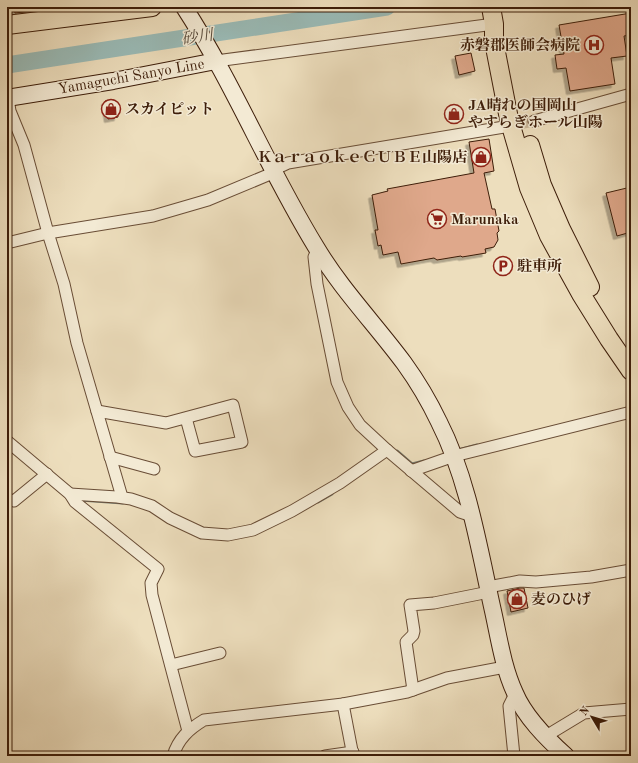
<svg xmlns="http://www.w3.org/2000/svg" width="638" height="763" viewBox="0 0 638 763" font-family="'Old Standard TT','Noto Serif JP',serif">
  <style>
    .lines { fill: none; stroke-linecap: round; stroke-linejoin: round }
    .stream { stroke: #757c71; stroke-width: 3 }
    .river { stroke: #9abbb7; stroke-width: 17 }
    .building { fill: #dfa88b; stroke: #3d1d09; filter: url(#shadow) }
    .street-tunnel { stroke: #cab799; stroke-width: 11; stroke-dasharray: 11 5.5; stroke-linecap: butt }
    .street-casing { stroke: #694d36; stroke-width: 13 }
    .secondary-casing { stroke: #3d1d09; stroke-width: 18 }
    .primary-casing { stroke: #3d1d09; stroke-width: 20 }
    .street { stroke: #f3ead4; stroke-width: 11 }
    .secondary { stroke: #f3ead4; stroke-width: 16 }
    .primary { stroke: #eddebd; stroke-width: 18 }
    .labels { text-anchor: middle; stroke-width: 3; stroke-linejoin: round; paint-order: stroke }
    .poi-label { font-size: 15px; font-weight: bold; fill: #3d1d09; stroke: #f3ead4; text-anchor: start }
    .street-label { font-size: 15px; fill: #3d1d09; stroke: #f3ead4 }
    .water-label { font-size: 16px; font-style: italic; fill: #594c3d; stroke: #f3ead4 }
  </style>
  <defs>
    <filter id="shadow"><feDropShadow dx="-3.5" dy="3.5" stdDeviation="0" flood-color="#0004"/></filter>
  </defs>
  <rect width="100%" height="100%" fill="#eddebd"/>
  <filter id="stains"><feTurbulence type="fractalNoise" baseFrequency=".005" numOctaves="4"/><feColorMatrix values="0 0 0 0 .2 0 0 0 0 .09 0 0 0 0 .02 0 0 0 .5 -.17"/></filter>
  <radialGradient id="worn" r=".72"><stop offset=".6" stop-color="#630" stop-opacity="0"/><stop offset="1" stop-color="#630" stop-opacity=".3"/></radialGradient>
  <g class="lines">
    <g class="stream">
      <polyline points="458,450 477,445"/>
      <polyline points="393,453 397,451 412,464 424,461"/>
      <polyline points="80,500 123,503"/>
      <polyline points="318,502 332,494"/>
    </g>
    <polyline class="river" points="7,65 387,7"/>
  </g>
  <g class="building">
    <polygon points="14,7 41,7 42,10 15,13"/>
    <polygon points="631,13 631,35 624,36 627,56 611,58 615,84 570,91 566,68 557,69 555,55 564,54 559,25"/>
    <polygon points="471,53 475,71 459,75 455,56"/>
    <polygon points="114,100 118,117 108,119 105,101"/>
    <polygon points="489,139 494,171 484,173 492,209 495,209 499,231 497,233 498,240 494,247 485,249 486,253 462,257 461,256 437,260 434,258 401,264 398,252 383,255 381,245 378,246 375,230 378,230 372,195 388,191 387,189 474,173 469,142"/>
    <polygon points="631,187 631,232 617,236 606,193"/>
    <polygon points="520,588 524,588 528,608 511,612 507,591"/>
  </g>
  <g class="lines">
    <polyline class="street-tunnel" points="505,127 534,121"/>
    <g class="street-casing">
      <g id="street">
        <polyline points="216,61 494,24"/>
        <polyline points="8,98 10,111 24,145 48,233 64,284 77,343 122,497"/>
        <polyline points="534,121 631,94"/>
        <polyline points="7,243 48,233 153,216 208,200 268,175 273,170 288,163 504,127"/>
        <polyline points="317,250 314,257 317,284 337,382 348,407 360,425 387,450 460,512 472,516"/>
        <polyline points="97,411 166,423 233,405 242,442 195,451 186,418"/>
        <polyline points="7,441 70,494 75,502 158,569 151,583 152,595 188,731"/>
        <polyline points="110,457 154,469"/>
        <polyline points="411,471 454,456 631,412"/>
        <polyline points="70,494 117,497 131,499 152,506 170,518 202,533 228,535 253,530 292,511 340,483 387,450"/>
        <polyline points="7,499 14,501 47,474"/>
        <polyline points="488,587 520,581 536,582 591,577 631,570"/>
        <polyline points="171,665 220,653"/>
        <polyline points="413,690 406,642 413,635 414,631 410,605 434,603 489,592"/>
        <polyline points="343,704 353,756"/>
        <polyline points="546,736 584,713 631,709"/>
        <path d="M173,756C178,739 189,729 204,720L343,704L407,692L447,678L505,667"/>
        <polyline points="325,756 353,752"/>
        <polyline points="514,756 509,706 515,694"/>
      </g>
    </g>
    <g class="secondary-casing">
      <g id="secondary">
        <path d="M184,7C234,84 268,169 316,247C341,289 375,324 404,363C417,381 429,401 439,422C468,479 479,548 493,611C499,638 503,667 515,693C525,717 546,738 566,756"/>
        <polyline points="7,98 113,81 216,61"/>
      </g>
    </g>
    <g class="primary-casing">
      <g id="primary">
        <polyline points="491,7 494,24 494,42 509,119 529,188 549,236 581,294 609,339 631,371"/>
        <polyline points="7,25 152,7"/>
        <polyline points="530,145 542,185 561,229 590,287"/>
      </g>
    </g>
    <use href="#street" class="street"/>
    <use href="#secondary" class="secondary"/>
    <use href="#primary" class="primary"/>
  </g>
  <defs>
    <g id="hospital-ring" transform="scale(1)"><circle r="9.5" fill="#f3ead4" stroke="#8f2418" stroke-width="1.5"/><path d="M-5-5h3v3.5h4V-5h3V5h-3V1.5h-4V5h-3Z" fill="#8f2418"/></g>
    <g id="shop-ring" transform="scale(1)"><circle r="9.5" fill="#f3ead4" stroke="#8f2418" stroke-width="1.5"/><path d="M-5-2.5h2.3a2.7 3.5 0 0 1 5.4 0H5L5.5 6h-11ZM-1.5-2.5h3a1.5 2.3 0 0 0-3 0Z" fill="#8f2418"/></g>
    <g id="supermarket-ring" transform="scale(1)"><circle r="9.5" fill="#f3ead4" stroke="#8f2418" stroke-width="1.5"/><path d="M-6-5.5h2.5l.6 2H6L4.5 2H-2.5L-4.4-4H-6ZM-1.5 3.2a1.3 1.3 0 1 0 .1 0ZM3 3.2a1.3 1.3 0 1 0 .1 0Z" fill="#8f2418"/></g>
    <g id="parking-ring" transform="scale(1)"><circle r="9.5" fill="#f3ead4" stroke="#8f2418" stroke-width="1.5"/><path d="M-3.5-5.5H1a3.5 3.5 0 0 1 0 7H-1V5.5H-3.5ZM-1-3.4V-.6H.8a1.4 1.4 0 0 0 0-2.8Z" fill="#8f2418"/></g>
  </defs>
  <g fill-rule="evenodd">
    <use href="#hospital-ring" x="594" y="45"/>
    <use href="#shop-ring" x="111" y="109"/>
    <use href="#shop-ring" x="454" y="114"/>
    <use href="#shop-ring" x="481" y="157"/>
    <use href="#supermarket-ring" x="437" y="219"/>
    <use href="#parking-ring" x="503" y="266"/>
    <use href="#shop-ring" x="517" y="599"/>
  </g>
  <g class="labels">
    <g class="poi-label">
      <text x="580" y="50" text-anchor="end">赤磐郡医師会病院</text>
      <text x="468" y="110">JA晴れの国岡山<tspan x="468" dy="17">やすらぎホール山陽</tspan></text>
      <text x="125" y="114">スカイピット</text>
      <text x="467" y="162" text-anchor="end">ＫａｒａｏｋｅＣＵＢＥ山陽店</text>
      <text x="451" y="224">Marunaka</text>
      <text x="517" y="271">駐車所</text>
      <text x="531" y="604">麦のひげ</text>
    </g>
    <g class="street-label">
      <text transform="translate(131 76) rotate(-10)" y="5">Yamaguchi Sanyo Line</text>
    </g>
    <g class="water-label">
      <text transform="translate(197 36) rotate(-9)" y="6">砂川</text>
    </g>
  </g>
  <rect width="638" height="763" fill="none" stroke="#eddebd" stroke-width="24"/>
  <rect x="8" y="8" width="622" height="747" fill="none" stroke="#3d1d09" stroke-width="2"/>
  <rect x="12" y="12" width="614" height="739" fill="none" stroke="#3d1d09"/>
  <g transform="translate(592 717) rotate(308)" stroke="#f3ead4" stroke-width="3" paint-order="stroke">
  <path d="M0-3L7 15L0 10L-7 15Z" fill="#3d1d09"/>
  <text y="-6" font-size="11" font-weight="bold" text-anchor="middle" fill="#3d1d09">N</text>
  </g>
  <rect width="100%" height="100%" filter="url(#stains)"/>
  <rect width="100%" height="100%" fill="url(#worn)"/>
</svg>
